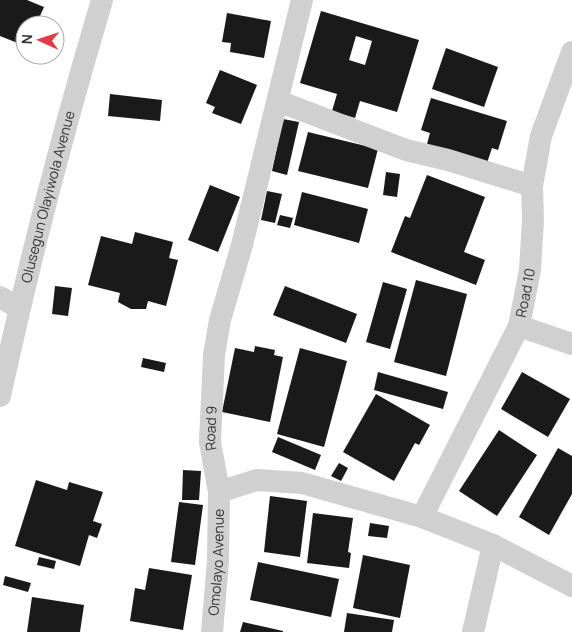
<svg xmlns="http://www.w3.org/2000/svg" width="572" height="632" viewBox="0 0 572 632" font-family="Manrope,sans-serif">
  <style>
    .building { fill: #1a1a1a; fill-rule: evenodd }
    .lines { fill: none; stroke-linecap: round; stroke-linejoin: round }
    .minor { stroke: #d0d0d0; stroke-width: 22 }
    .labels { text-anchor: middle; stroke-width: 5; stroke-linejoin: round; paint-order: stroke }
    .street-label { font-size: 14px; fill: #333; stroke: #fff }
  </style>
  <rect width="100%" height="100%" fill="#fff"/>
  <g class="building">
    <polygon points="0,0 27,0 44,7 36,25 25,25 25,46 0,36"/>
    <path d="M321,11L419,40L397,112L360,101L355,118L332,111L337,94L300,83ZM356,36L372,41L365,65L349,60Z"/>
    <polygon points="227,13 271,21 264,58 230,52 231,43 222,42"/>
    <polygon points="446,48 498,67 484,107 432,89"/>
    <polygon points="220,70 257,85 241,124 212,113 215,107 206,103"/>
    <polygon points="110,94 162,100 160,121 108,116"/>
    <polygon points="431,98 507,121 498,150 492,148 487,163 427,144 430,133 421,130"/>
    <polygon points="283,119 299,122 287,175 272,171"/>
    <polygon points="308,132 378,149 368,188 298,171"/>
    <polygon points="386,172 400,174 397,197 383,195"/>
    <polygon points="427,175 485,197 464,252 485,260 476,285 391,252 405,216 410,218"/>
    <polygon points="210,185 240,197 218,252 188,240"/>
    <polygon points="267,191 282,194 275,223 261,220"/>
    <polygon points="302,192 368,209 359,243 294,225"/>
    <polygon points="280,215 293,218 290,228 277,225"/>
    <polygon points="135,232 173,242 169,258 178,260 166,306 148,301 146,309 131,309 118,302 120,293 88,285 101,236 132,244"/>
    <polygon points="416,280 467,294 446,376 394,362"/>
    <polygon points="383,282 407,289 390,349 366,342"/>
    <polygon points="55,286 72,288 68,316 52,314"/>
    <polygon points="285,286 357,314 346,343 273,315"/>
    <polygon points="255,346 275,350 274,355 283,357 270,422 222,412 235,348 254,352"/>
    <polygon points="300,348 347,361 324,447 277,434"/>
    <polygon points="143,358 166,363 164,372 141,367"/>
    <polygon points="378,372 448,392 443,409 374,390"/>
    <polygon points="522,372 570,399 548,437 501,409"/>
    <polygon points="376,394 430,425 419,445 415,443 394,481 343,452"/>
    <polygon points="499,430 537,455 497,516 459,491"/>
    <polygon points="278,437 321,455 315,470 272,452"/>
    <polygon points="558,448 572,456 572,494 549,535 519,517"/>
    <polygon points="339,463 348,468 341,481 331,476"/>
    <polygon points="183,470 201,471 199,500 182,500"/>
    <polygon points="36,480 67,490 69,482 103,492 93,521 102,524 97,538 89,535 80,566 15,546"/>
    <polygon points="270,496 307,501 300,557 264,552"/>
    <polygon points="179,502 203,505 195,565 171,562"/>
    <polygon points="313,513 353,518 348,552 351,553 349,568 307,563"/>
    <polygon points="370,523 389,526 387,538 368,536"/>
    <polygon points="363,555 410,565 400,618 353,608"/>
    <polygon points="39,557 56,561 54,569 37,565"/>
    <polygon points="258,562 339,579 331,617 250,600"/>
    <polygon points="149,568 192,575 183,630 130,621 135,588 145,590"/>
    <polygon points="5,576 31,583 28,592 3,585"/>
    <polygon points="32,597 84,605 80,632 27,632"/>
    <polygon points="347,613 394,620 392,632 344,632"/>
    <polygon points="243,622 283,631 283,632 240,632"/>
  </g>
  <g class="lines">
    <g class="minor">
      <polyline points="278,101 406,150 448,160 532,186"/>
      <polyline points="0,297 19,308"/>
      <polyline points="519,326 572,344"/>
      <path id="s1" d="M0,396C29,262 63,131 102,0"/>
      <polyline points="219,492 257,480 302,483 422,517 493,545 572,586"/>
      <path id="s2" d="M422,517L519,326L530,270L533,220L532,186L541,136L572,52"/>
      <path id="s3" d="M212,632L218,561L219,492L210,442L214,355L220,320L242,245L302,0"/>
      <polyline points="473,632 493,545"/>
    </g>
  </g>
  <g class="labels">
    <g class="street-label">
      <text dy="5" stroke="none"><textPath href="#s1" startOffset="205">Olusegun Olayiwola Avenue</textPath></text>
      <text dy="5" stroke="none"><textPath href="#s2" startOffset="248">Road 10</textPath></text>
      <text dy="5" stroke="none"><textPath href="#s3" startOffset="205">Road 9</textPath></text>
      <text dy="5" stroke="none"><textPath href="#s3" startOffset="70">Omolayo Avenue</textPath></text>
    </g>
  </g>
  <g transform="translate(40 40) rotate(273)"><circle r="24" fill="#ffffff" stroke="#adadad"/>
  <path d="M0-4L9 19L0 12L-9 19Z" fill="#e63946"/>
  <text y="-8" font-size="14" font-weight="bold" text-anchor="middle" fill="#333333">N</text>
  </g>
</svg>
